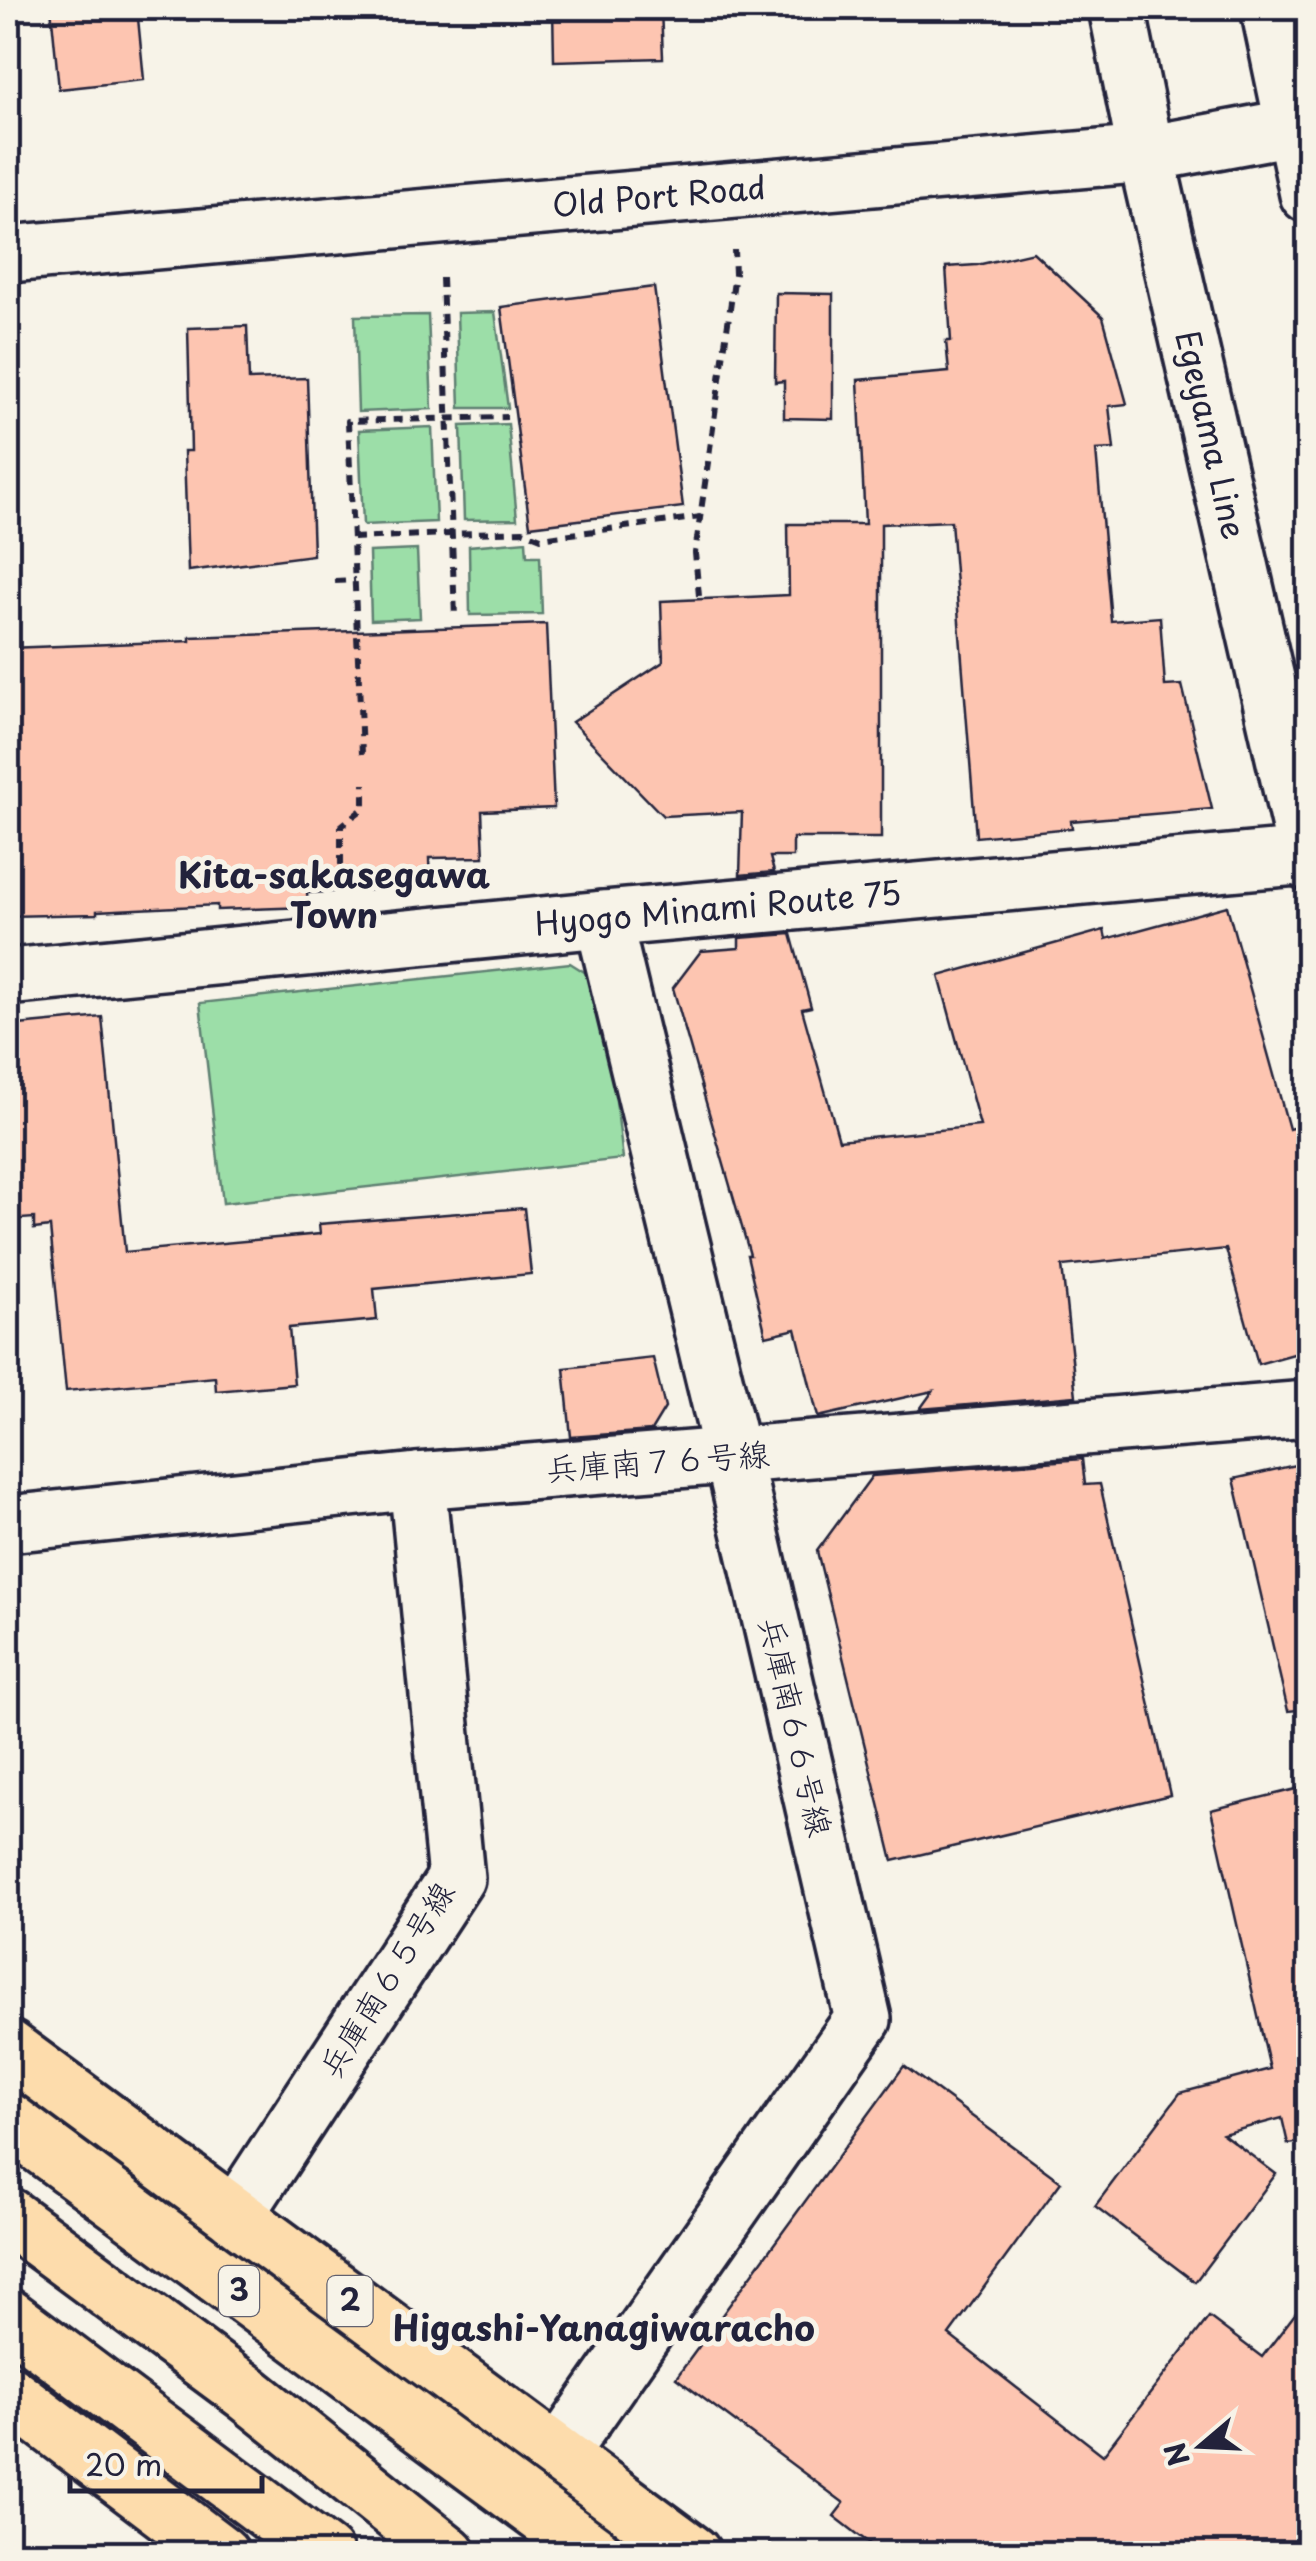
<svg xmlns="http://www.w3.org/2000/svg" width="1316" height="2561" viewBox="0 0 1316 2561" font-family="'Playpen Sans','Klee One',sans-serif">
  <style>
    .green { fill: #9cdea8; stroke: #5f8072; stroke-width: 2.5 }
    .building { fill: #fdc5b1; stroke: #22223b; stroke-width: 2.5 }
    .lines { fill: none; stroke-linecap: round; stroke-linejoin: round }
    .minor-casing { stroke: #22223b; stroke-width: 62 }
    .highway-casing { stroke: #22223b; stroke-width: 62 }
    .path { stroke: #22223b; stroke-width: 6; stroke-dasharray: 10 8; stroke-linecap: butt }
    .minor { stroke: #f7f3e8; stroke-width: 55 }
    .highway { stroke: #fddcac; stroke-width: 55 }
    .labels { text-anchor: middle; stroke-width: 10; stroke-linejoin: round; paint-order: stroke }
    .shield { fill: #f7f3e8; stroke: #62616f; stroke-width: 2.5 }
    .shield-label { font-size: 30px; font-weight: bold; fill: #22223b }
    .street-label { font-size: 32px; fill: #22223b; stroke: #f7f3e8 }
    .neighbourhood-label { font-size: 35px; font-weight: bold; fill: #22223b; stroke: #f7f3e8 }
  </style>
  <rect width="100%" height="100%" fill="#f7f3e8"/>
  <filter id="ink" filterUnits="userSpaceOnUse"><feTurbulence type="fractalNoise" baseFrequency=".01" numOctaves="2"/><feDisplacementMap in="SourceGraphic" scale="20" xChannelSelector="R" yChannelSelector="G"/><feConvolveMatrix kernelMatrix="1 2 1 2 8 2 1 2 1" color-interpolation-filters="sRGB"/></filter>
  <g filter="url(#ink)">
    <g class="green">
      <polygon points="495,312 508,408 460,408 457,313"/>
      <polygon points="428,315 432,409 358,412 355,316"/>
      <polygon points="508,424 517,519 464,520 461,426"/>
      <polygon points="432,427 436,522 363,525 359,430"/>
      <polygon points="526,541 527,556 540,556 542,614 470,615 469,546"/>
      <polygon points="417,550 420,618 371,620 369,552"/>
      <polygon points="570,963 602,983 623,1159 223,1203 200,1003"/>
    </g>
    <g class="building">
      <polygon points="51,8 137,8 144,80 59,89"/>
      <polygon points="553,8 661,8 663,58 554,61"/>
      <polygon points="1033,252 1103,317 1127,404 1109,406 1114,449 1096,450 1111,621 1160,617 1165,686 1182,685 1212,809 1071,821 1072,828 976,837 951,521 881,524 881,838 793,838 793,857 770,857 774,872 740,875 742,812 663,816 572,722 663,662 661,601 789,595 788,524 865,524 858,380 949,372 946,341 951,341 946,267 977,265"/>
      <polygon points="654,287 683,507 530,526 501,307"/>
      <polygon points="776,293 833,294 833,419 784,418 784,381 775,382"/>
      <polygon points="247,326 249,380 307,378 313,555 188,571 184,451 191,451 188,328"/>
      <polygon points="546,624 554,808 482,811 484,857 429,858 430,887 307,893 308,907 217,910 217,905 97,911 97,914 8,916 8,648 190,641 190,637"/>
      <polygon points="1227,906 1289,1129 1296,1127 1308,1173 1308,1350 1258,1364 1226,1249 1062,1266 1076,1396 920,1409 933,1391 818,1417 796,1329 766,1336 747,1255 750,1255 673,988 701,951 739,948 739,938 791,934 811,1007 802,1009 839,1140 980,1126 939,976 1104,930 1106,939"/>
      <polygon points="102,1017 125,1252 320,1234 319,1224 524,1208 531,1274 374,1289 377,1320 289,1328 294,1384 216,1391 215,1377 66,1391 50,1227 34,1229 34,1218 8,1220 8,1026"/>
      <polygon points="653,1358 665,1408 651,1431 571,1437 564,1368"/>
      <polygon points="1082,1459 1085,1485 1100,1484 1170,1795 893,1861 817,1551 872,1476"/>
      <polygon points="1308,1462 1308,1709 1288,1711 1234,1479"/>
      <polygon points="1308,1786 1308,2141 1288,2144 1282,2118 1223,2134 1276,2174 1195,2282 1095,2206 1180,2093 1270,2069 1211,1810"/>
      <polygon points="904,2066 1061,2182 949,2335 1103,2455 1209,2317 1262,2357 1308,2297 1308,2554 883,2554 834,2516 844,2503 676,2378"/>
    </g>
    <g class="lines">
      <g class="minor-casing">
        <g id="minor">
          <polyline points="1117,8 1146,154 1308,862"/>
          <polyline points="1269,8 1308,194"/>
          <polyline points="8,254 1146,154 1308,124"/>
          <polyline points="8,977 603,919 1308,856"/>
          <polyline points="8,1524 417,1481 1308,1409"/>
          <polyline points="235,2216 456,1878 417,1481"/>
          <polyline points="559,2454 863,2019 733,1457 603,919"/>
        </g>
      </g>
      <g class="highway-casing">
        <g id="highway">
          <polyline points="8,2048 693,2554"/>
          <polyline points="8,2121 595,2554"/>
          <polyline points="8,2216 247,2393 448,2554"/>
          <polyline points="8,2317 325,2554"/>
          <polyline points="8,2393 221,2554"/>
        </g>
      </g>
      <g class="path">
        <polyline points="442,278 455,617"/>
        <polyline points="353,538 523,531 541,538 701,517"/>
        <polyline points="335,581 355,580"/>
        <polyline points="699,596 695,553 735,274 734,250"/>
        <polyline points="362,754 348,421 507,417"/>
        <polyline points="341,883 341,826 364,808 364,784"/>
      </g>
      <use href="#minor" class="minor"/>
      <use href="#highway" class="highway"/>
    </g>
  </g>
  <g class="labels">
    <g class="shield">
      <rect x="219" y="2266" width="40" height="50" rx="8"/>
      <rect x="327.5" y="2276" width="45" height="50" rx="8"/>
    </g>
    <g class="shield-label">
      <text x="239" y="2301">3</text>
      <text x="350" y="2311">2</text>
    </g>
    <g class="street-label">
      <text transform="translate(659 197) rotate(-5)" y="11">Old Port Road</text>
      <text transform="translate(1210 435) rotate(77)" y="11">Egeyama Line</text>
      <text transform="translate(718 909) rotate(-5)" y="11">Hyogo Minami Route 75</text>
      <text transform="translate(658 1462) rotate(-4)" y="11">兵庫南７６号線</text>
      <text transform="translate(795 1727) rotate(77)" y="11">兵庫南６６号線</text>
      <text transform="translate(387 1980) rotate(-58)" y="11">兵庫南６５号線</text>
    </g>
    <g class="neighbourhood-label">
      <text x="334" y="888">Kita-sakasegawa<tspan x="334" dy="40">Town</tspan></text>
      <text x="604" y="2341">Higashi-Yanagiwaracho</text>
    </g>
  </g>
  <rect width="1316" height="2561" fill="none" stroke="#f7f3e8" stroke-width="40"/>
  <rect x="20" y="20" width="1276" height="2521" fill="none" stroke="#22223b" stroke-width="4" filter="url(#ink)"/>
  <g transform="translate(1201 2446) rotate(251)" stroke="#f7f3e8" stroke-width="8" paint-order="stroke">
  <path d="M0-8L18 38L0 25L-18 38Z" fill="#22223b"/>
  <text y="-15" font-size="28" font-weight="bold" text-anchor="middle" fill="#22223b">N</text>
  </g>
  <path d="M70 2476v15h192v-15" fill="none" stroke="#22223b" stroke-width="5"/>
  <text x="85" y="2476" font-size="30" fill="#22223b" stroke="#f7f3e8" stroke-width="8" paint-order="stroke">20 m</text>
</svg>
